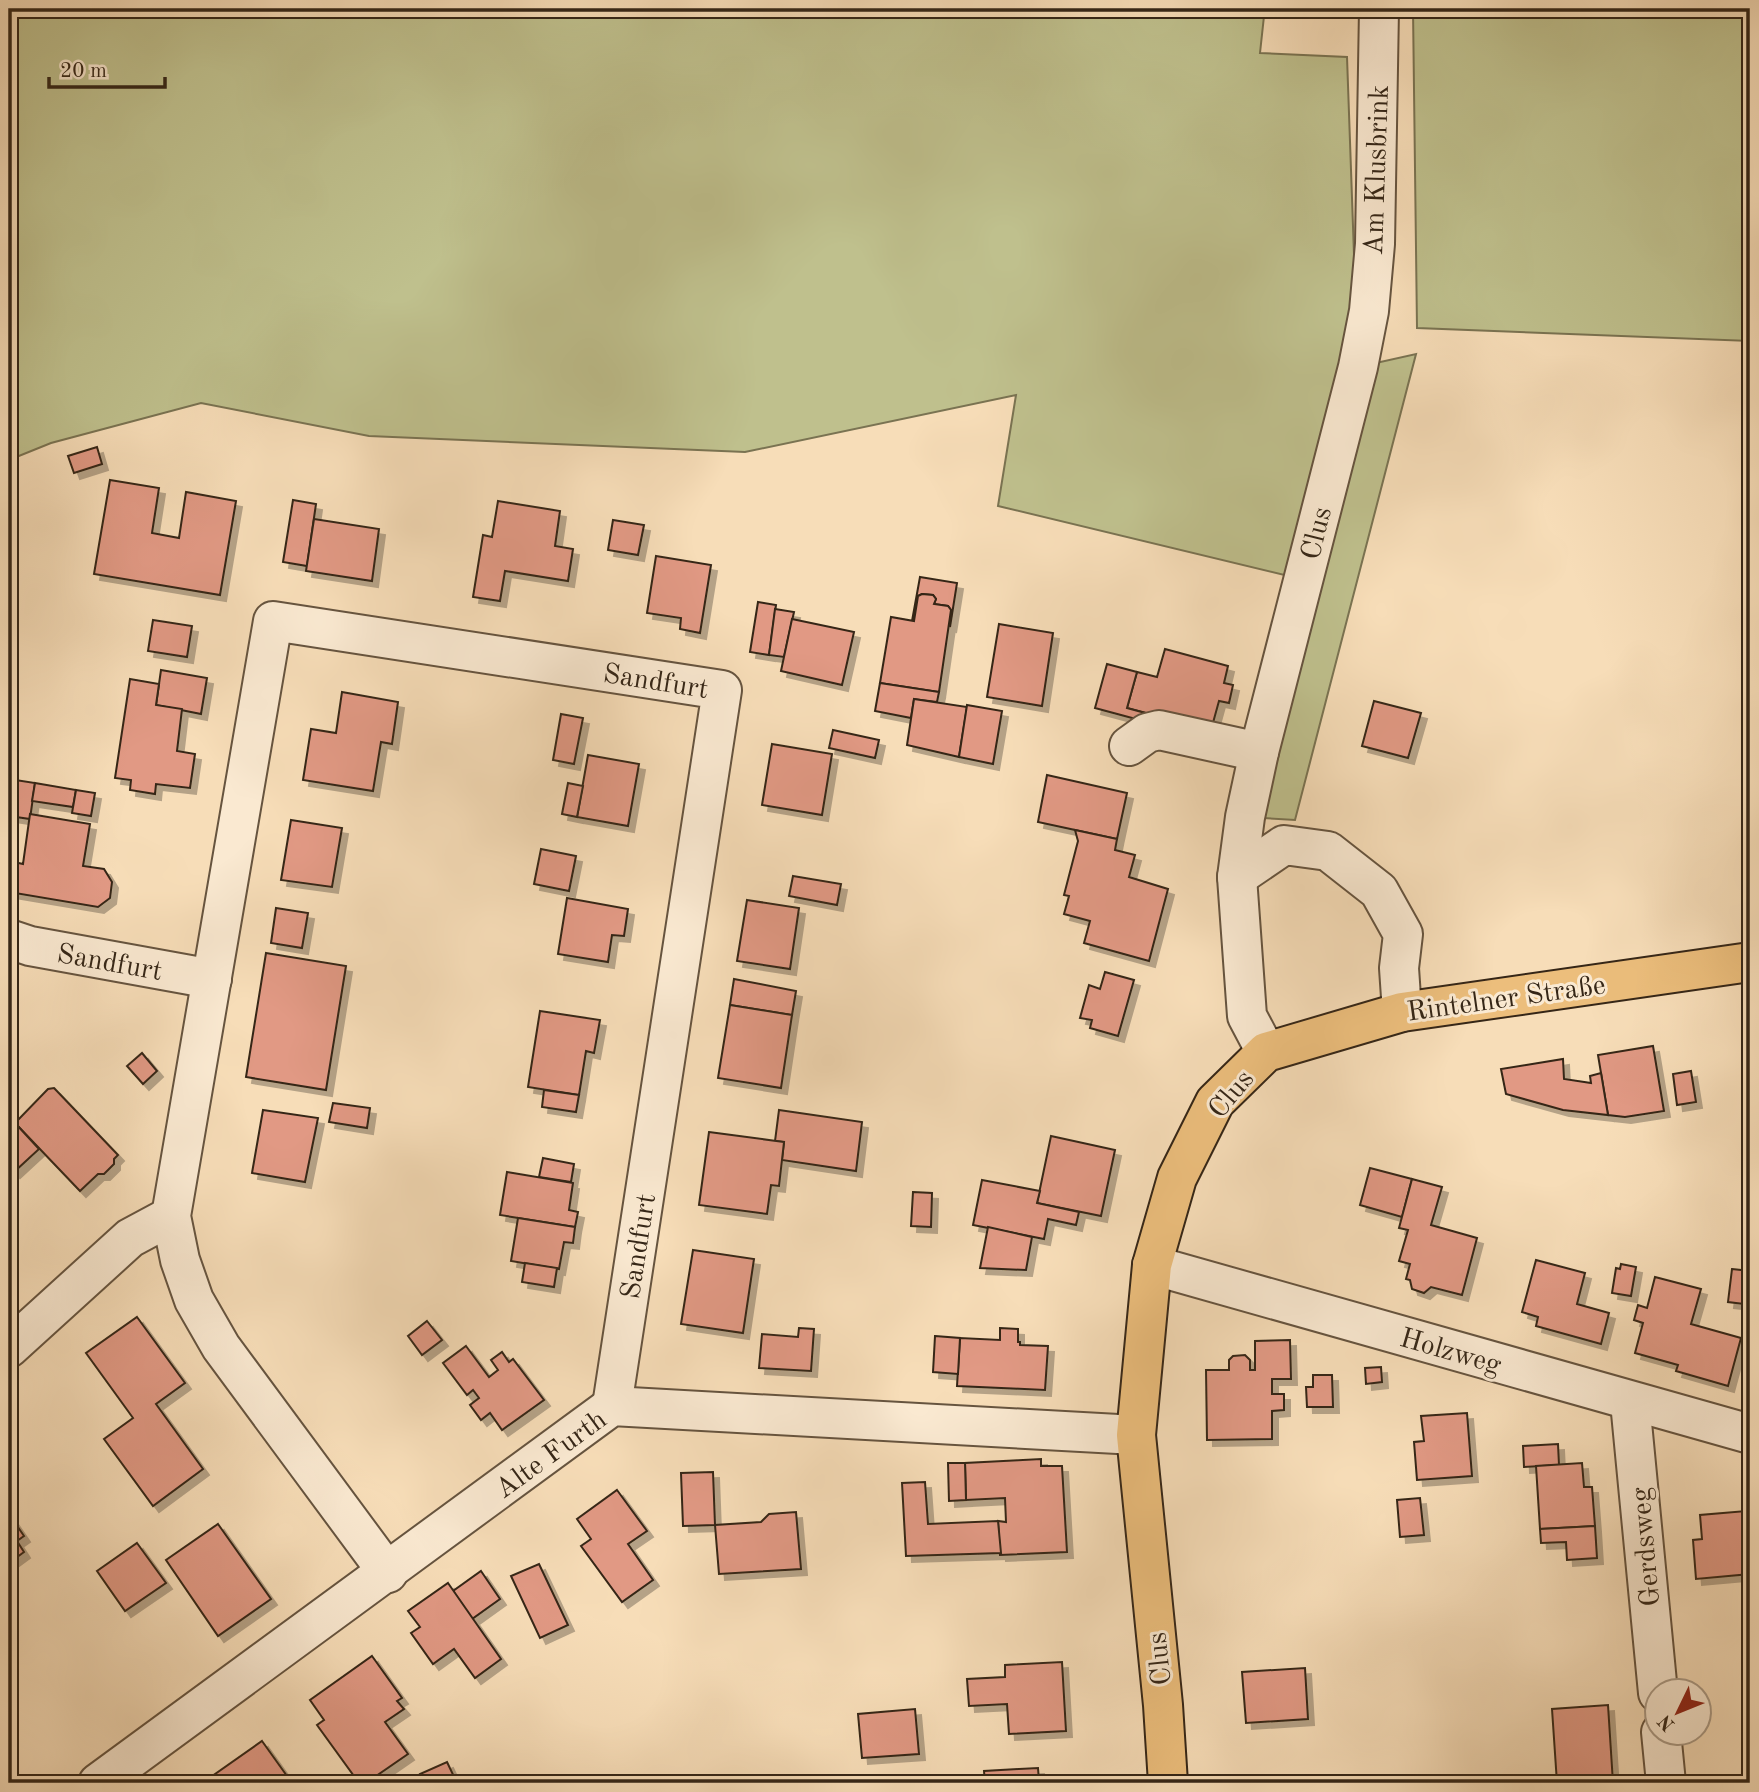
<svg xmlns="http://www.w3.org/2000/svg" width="1759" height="1792" viewBox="0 0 1759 1792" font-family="'Old Standard TT',serif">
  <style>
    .green { fill: #bfc08d; stroke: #7a7352; stroke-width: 2 }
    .building { fill: #e19984; stroke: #352617; stroke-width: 2; filter: url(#shadow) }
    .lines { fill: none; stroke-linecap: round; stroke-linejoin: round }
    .minor-casing { stroke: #66543f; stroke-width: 42 }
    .major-casing { stroke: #352617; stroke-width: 42 }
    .minor { stroke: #fae9d1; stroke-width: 38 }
    .major { stroke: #ecbe7c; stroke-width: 38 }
    .labels { text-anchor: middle; stroke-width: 6; stroke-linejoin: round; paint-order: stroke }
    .street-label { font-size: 28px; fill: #352617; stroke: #fae9d1 }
  </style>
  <defs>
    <filter id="shadow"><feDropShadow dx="6" dy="6" stdDeviation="0" flood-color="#0004"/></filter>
  </defs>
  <rect width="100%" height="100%" fill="#f7ddb8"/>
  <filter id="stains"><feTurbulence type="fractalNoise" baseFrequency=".00286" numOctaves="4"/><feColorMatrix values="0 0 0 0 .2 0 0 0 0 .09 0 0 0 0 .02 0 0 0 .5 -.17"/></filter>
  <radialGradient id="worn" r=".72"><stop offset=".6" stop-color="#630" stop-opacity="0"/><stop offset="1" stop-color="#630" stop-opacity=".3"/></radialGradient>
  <g class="green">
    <polygon points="9,9 971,9 1029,13 1034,9 1262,9 1264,16 1260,53 1347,57 1358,367 1416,354 1295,820 1245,817 1297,578 998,506 1016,395 745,452 369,436 201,403 51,443 9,460"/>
    <polygon points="1413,9 1750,9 1750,341 1417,328"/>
  </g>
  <g class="building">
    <polygon points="97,447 102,464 74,473 68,456"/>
    <polygon points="110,480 159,488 152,533 179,538 186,492 236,501 220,595 94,574"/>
    <polygon points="293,500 316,504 307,566 283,562"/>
    <polygon points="498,501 560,511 555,546 573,549 568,581 505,571 500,601 473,597 483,535 492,537"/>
    <polygon points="314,519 379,529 372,581 306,571"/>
    <polygon points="613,520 644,525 638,555 608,550"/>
    <polygon points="656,556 711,565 700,633 680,629 681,618 647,613"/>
    <polygon points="920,577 957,583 950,627 951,610 948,606 934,604 936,599 933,595 922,594 918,596 914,621 912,621"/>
    <polygon points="922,594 933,595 936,599 934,604 948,606 951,610 939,692 880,683 891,617 914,621 918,596"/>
    <polygon points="758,602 776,605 769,655 750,652"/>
    <polygon points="775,609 794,612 784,657 769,655"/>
    <polygon points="792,619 854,632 842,685 781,671"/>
    <polygon points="153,620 192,626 187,657 148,651"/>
    <polygon points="999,624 1053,633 1042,706 987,697"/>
    <polygon points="1165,649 1228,666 1224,683 1233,685 1229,703 1219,701 1211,730 1127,708 1137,672 1157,677"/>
    <polygon points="1107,664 1137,672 1127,708 1149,714 1147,722 1095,708"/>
    <polygon points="161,670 207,678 201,714 156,705"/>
    <polygon points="130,679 159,684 156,705 182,709 177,751 195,754 190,788 156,784 155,794 130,790 131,780 115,778"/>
    <polygon points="880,683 939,692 937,702 914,699 911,718 875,711"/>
    <polygon points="342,692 398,702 392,744 381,742 373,791 303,780 311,729 336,733"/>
    <polygon points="914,699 967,707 959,757 907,745"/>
    <polygon points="1374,701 1421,713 1408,758 1362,746"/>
    <polygon points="967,705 1002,711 993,764 959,757"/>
    <polygon points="561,714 583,718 574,764 553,760"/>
    <polygon points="833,730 879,740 875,758 829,748"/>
    <polygon points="772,744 832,754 822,815 762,805"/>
    <polygon points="588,755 639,764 628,826 577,817"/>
    <polygon points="1047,775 1127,793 1117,839 1038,822"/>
    <polygon points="9,779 35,783 30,819 9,816"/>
    <polygon points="35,783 76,790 73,807 32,801"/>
    <polygon points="568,783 583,786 577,817 562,814"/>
    <polygon points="76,790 95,793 91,816 72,813"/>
    <polygon points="30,814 90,824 83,866 104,869 112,882 110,898 98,907 9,892 14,862 23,864"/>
    <polygon points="291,820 342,828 332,887 281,880"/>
    <polygon points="1075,830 1117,839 1115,850 1135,855 1129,877 1168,889 1149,961 1084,943 1090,921 1064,914 1069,896 1064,895 1078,841"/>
    <polygon points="541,849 576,856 569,891 534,884"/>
    <polygon points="793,876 841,884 837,905 789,896"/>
    <polygon points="567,898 628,909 624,936 612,935 608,962 558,954"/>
    <polygon points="747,900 799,908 790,969 737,961"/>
    <polygon points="276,908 308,913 302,948 271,943"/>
    <polygon points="266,953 346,966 326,1090 246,1077"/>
    <polygon points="1105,972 1134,980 1118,1036 1090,1028 1092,1020 1080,1018 1089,985 1100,989"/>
    <polygon points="734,979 796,991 792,1015 730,1005"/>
    <polygon points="730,1005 792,1015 781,1088 718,1078"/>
    <polygon points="540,1011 600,1020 594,1053 586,1051 579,1095 528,1087"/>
    <polygon points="1653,1046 1664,1111 1625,1117 1608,1115 1598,1055"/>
    <polygon points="142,1053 157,1071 143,1084 127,1066"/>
    <polygon points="1563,1059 1564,1079 1591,1083 1590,1076 1601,1073 1608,1115 1563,1110 1506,1094 1501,1069"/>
    <polygon points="1691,1071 1696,1102 1677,1105 1673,1074"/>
    <polygon points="54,1088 118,1155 114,1159 114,1164 104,1174 98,1174 80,1191 15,1123 48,1089"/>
    <polygon points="544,1090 579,1095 576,1112 542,1107"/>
    <polygon points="333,1103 370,1108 367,1128 329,1122"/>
    <polygon points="263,1110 318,1118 305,1182 252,1173"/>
    <polygon points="779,1110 862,1122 856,1171 782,1160 784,1142 775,1141"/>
    <polygon points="15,1123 39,1149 14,1172 9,1167 9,1129"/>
    <polygon points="709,1132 784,1142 779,1186 771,1185 767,1214 699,1205"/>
    <polygon points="1051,1136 1115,1150 1101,1216 1037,1203"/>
    <polygon points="543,1158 574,1164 571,1182 539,1177"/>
    <polygon points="1370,1168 1412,1179 1402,1217 1360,1205"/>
    <polygon points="507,1172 573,1183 569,1210 578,1212 575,1227 500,1215"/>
    <polygon points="1412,1179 1442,1187 1431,1225 1477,1238 1462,1295 1431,1287 1424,1293 1412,1289 1410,1280 1406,1279 1410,1264 1399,1261 1408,1230 1399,1228"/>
    <polygon points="982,1180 1040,1191 1037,1203 1079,1212 1076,1225 1048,1219 1044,1239 973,1225"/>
    <polygon points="913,1192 932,1193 931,1227 911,1226"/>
    <polygon points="518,1218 575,1227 573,1243 564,1242 559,1269 511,1261"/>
    <polygon points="988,1227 1032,1237 1026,1270 980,1268"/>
    <polygon points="693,1250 754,1259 743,1333 681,1324"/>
    <polygon points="1536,1260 1585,1273 1577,1304 1609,1313 1601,1344 1536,1326 1538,1317 1522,1312"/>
    <polygon points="525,1263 557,1268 554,1287 522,1282"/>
    <polygon points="1621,1264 1636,1267 1631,1296 1612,1293 1616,1268 1620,1269"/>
    <polygon points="1732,1269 1750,1271 1750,1311 1744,1310 1745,1304 1728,1302"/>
    <polygon points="1655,1277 1701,1289 1691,1324 1741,1338 1728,1386 1676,1371 1678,1365 1635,1353 1643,1323 1634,1320 1638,1305 1647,1308"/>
    <polygon points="137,1317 185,1383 156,1404 203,1469 153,1506 104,1439 133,1418 86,1353"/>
    <polygon points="427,1321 442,1340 422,1355 408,1336"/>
    <polygon points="799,1328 814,1329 811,1371 759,1368 762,1334 798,1337"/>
    <polygon points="1000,1328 1018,1329 1018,1342 1020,1342 1020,1345 1048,1346 1045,1390 957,1386 960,1338 1000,1340"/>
    <polygon points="935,1336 960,1338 958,1374 933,1372"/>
    <polygon points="1290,1340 1291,1379 1272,1379 1272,1394 1284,1394 1284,1410 1272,1411 1272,1439 1207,1440 1206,1370 1229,1370 1229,1360 1233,1356 1245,1355 1250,1360 1250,1370 1255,1370 1255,1341"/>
    <polygon points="466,1346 489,1377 498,1370 491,1360 502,1352 509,1362 513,1359 544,1400 502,1430 490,1413 481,1420 470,1405 479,1398 473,1390 467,1395 443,1363"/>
    <polygon points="1381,1367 1382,1382 1366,1384 1365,1368"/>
    <polygon points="1313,1375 1332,1375 1333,1407 1307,1407 1306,1387 1313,1387"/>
    <polygon points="1467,1413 1472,1476 1417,1480 1414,1442 1424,1441 1421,1416"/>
    <polygon points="1558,1444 1559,1465 1524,1467 1523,1446"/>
    <polygon points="1041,1459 1041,1466 1062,1466 1067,1552 1000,1555 998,1521 1006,1522 1005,1498 966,1500 965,1463"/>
    <polygon points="948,1463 965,1463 966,1500 949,1501"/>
    <polygon points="1582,1463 1584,1487 1592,1487 1595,1526 1540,1529 1536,1466"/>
    <polygon points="713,1472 715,1525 683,1526 681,1473"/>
    <polygon points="925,1482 928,1524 998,1521 1001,1553 906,1556 902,1483"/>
    <polygon points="617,1490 647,1531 628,1544 653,1580 622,1602 581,1546 591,1539 577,1519"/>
    <polygon points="1420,1498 1424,1535 1400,1537 1397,1500"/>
    <polygon points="1746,1511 1750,1574 1696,1579 1693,1540 1702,1539 1700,1515"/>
    <polygon points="796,1512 801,1569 719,1574 715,1525 761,1522 769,1514"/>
    <polygon points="9,1514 24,1536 17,1541 24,1552 9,1563"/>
    <polygon points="218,1524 271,1599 218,1636 166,1560"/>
    <polygon points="1595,1526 1597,1558 1567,1560 1566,1542 1541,1543 1540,1529"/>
    <polygon points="137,1543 166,1583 125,1611 97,1571"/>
    <polygon points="539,1564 568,1625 540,1638 511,1576"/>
    <polygon points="481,1571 500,1599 472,1619 453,1591"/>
    <polygon points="448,1583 501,1659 475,1678 454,1649 433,1664 411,1633 420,1627 408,1611"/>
    <polygon points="372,1656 402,1698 397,1701 404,1709 385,1722 408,1754 366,1783 359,1783 317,1725 324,1720 310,1700"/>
    <polygon points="1062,1662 1066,1731 1009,1734 1007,1704 969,1706 967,1679 1005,1677 1005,1665"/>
    <polygon points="1305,1668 1308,1719 1246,1723 1242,1672"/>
    <polygon points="1608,1705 1613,1783 1557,1783 1552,1709"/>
    <polygon points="915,1709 919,1754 862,1758 858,1714"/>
    <polygon points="262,1741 287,1776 278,1783 211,1783 208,1779"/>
    <polygon points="447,1762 457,1783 424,1783 420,1774"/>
    <polygon points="1038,1768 1039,1781 1069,1779 1070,1783 985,1783 984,1771"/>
  </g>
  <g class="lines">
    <g class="minor-casing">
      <g id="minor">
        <polyline points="1129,746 1147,733 1159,730 1259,752"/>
        <polyline points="1237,877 1284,845 1328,851 1379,891 1403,934 1399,968 1402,1012"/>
        <polyline points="9,939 30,946 212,979"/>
        <polyline points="1266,1052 1247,1016 1237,877 1245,817 1259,752 1358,367 1369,311 1375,244 1379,9"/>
        <polyline points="1152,1265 1750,1434"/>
        <polyline points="9,1348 130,1238 171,1216"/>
        <polyline points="1630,1402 1658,1693"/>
        <polyline points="388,1573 221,1347 194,1300 180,1260 171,1216 273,621 722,690 612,1406"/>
        <polyline points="1661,1732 1666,1783"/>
        <polyline points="98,1783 612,1406 1136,1435"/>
      </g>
    </g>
    <g class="major-casing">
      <polyline id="major" points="1168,1783 1163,1705 1136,1435 1152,1265 1177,1178 1215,1102 1266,1052 1402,1012 1750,962"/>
    </g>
    <use href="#minor" class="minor"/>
    <use href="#major" class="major"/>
  </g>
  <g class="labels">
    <g class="street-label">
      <text transform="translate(1375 170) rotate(-88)" y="10">Am Klusbrink</text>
      <text transform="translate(1315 533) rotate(-76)" y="10">Clus</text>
      <text transform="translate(656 680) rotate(9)" y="10">Sandfurt</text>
      <text transform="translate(110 961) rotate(10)" y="10">Sandfurt</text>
      <text transform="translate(1506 997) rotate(-8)" y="10">Rintelner Straße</text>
      <text transform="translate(1230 1093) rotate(-50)" y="10">Clus</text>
      <text transform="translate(637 1246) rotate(-81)" y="10">Sandfurt</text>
      <text transform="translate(1451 1350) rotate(16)" y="10">Holzweg</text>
      <text transform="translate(550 1453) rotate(-36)" y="10">Alte Furth</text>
      <text transform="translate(1644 1547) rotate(-95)" y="10">Gerdsweg</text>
      <text transform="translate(1158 1659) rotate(-96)" y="10">Clus</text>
    </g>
  </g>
  <rect width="1759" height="1792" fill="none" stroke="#f7ddb8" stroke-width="35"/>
  <rect x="10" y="10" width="1738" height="1771" fill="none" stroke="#352617" stroke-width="3.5"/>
  <rect x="18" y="18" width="1724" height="1757" fill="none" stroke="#352617" stroke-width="2"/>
  <g transform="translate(1678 1712) rotate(227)"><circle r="33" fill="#fae9d1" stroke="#ab9b87" stroke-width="2"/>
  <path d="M0-5L12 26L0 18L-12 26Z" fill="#8f2418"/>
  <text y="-10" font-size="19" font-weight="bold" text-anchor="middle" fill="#352617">N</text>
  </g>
  <path d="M49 77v10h116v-10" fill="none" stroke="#352617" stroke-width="3.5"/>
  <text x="60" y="77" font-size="21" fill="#352617" stroke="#fae9d1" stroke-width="5" paint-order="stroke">20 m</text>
  <rect width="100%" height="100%" filter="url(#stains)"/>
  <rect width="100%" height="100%" fill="url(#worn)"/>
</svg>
